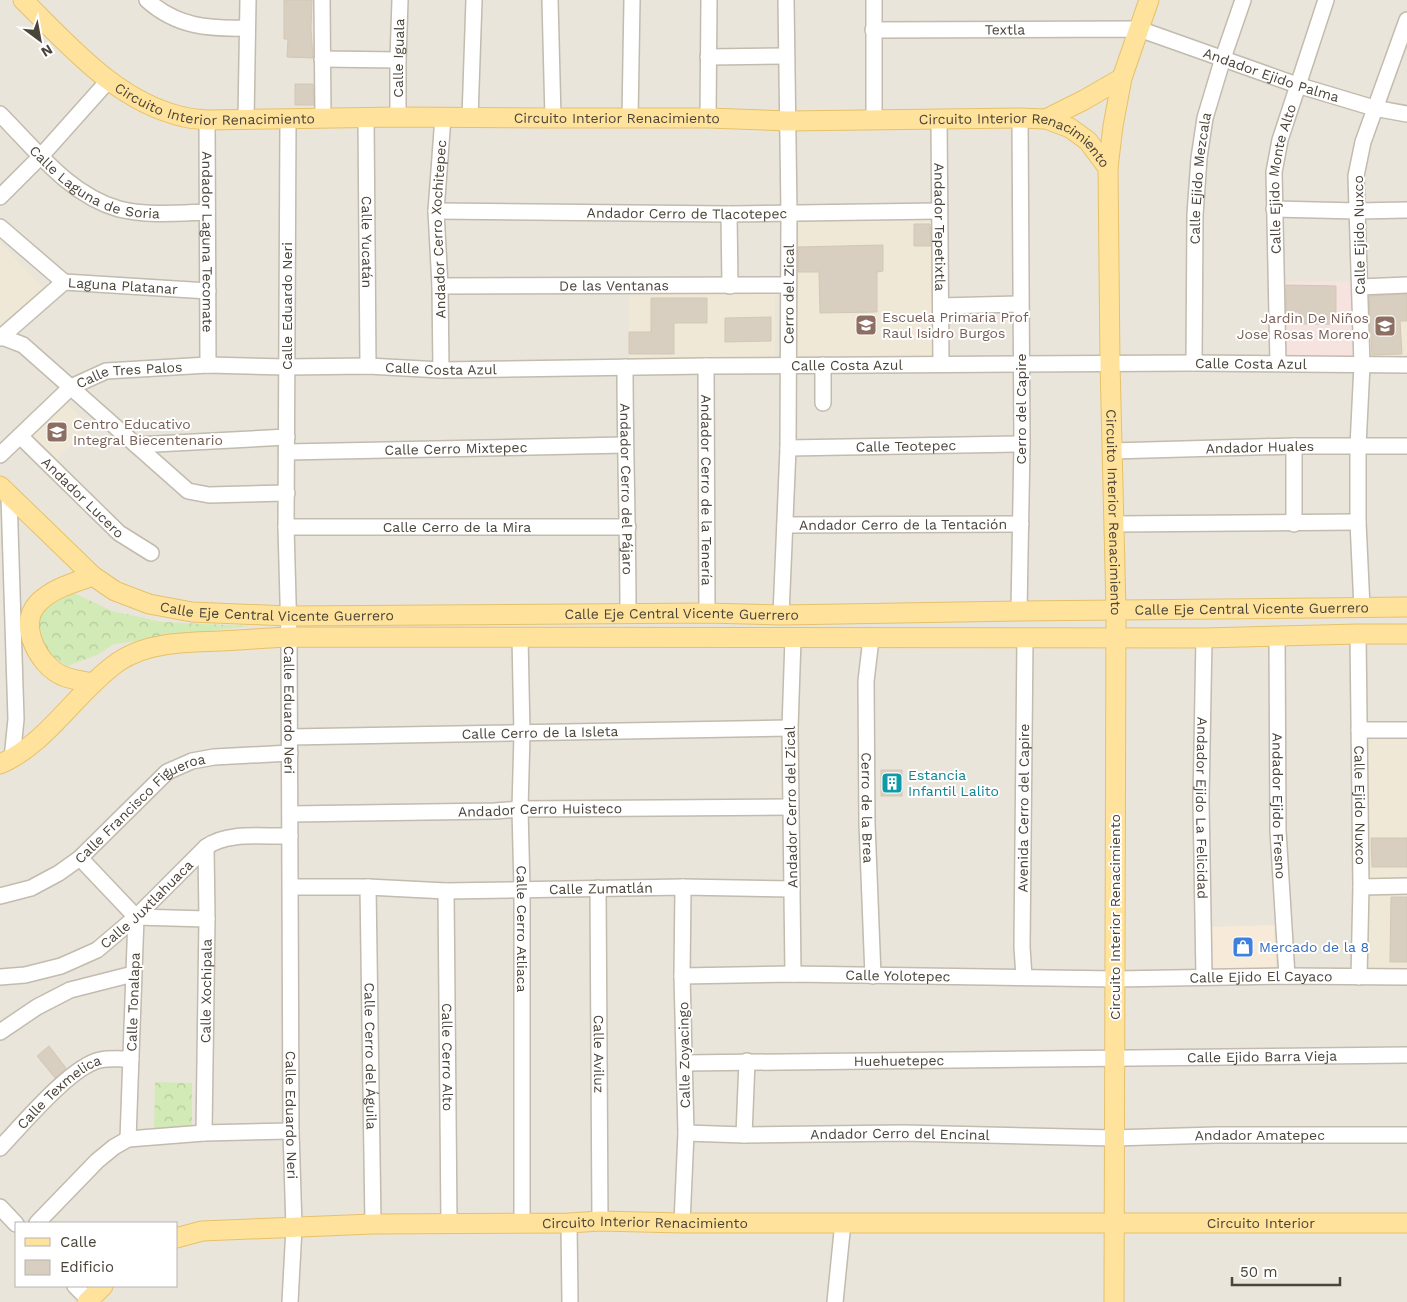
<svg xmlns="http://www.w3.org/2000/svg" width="1407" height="1302" viewBox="0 0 1407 1302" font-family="'Work Sans',sans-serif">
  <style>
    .residential { fill: #eae5da; fill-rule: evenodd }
    .commercial { fill: #f7ead8 }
    .education { fill: #efe8d6 }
    .medical { fill: #f6e3e0 }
    .forest { fill: url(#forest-crowns) }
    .building { fill: #d8cfc1; stroke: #d3c7b4 }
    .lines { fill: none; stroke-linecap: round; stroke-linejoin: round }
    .minor-casing { stroke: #c2bbae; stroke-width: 18 }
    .major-casing { stroke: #e6c16a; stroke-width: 21 }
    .minor { stroke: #fff; stroke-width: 15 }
    .major { stroke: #ffe39c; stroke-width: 19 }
    .labels { text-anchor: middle; stroke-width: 4; stroke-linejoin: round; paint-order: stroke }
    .street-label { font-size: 14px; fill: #4b4439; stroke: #fff }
    .education-label { font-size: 14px; fill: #785e54; stroke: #fff; text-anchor: start }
    .culture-label { font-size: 14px; fill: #0d838f; stroke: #fff; text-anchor: start }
    .shop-label { font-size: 14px; fill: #366cbe; stroke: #fff; text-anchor: start }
  </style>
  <defs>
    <pattern id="forest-crowns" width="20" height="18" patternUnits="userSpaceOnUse" patternTransform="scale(1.25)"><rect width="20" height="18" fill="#d2eab5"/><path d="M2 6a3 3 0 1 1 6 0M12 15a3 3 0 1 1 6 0" fill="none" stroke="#b6ca9c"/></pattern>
  </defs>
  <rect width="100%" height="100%" fill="#f6f3ec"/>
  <path class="residential" d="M0,0H1407V1302H0ZM16,1223H176V1286H16Z"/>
  <polygon class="commercial" points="1274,925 1276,967 1212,970 1210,927"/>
  <g class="education">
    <polygon points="937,214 938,358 793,356 792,215"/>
    <polygon points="0,241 43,288 0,328"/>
    <rect x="629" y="291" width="146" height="67"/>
    <polygon points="1363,291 1407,291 1407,360 1364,360"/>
    <polygon points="63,399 90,427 51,465 24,436"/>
    <polygon points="1364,736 1407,736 1407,882 1366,882"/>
    <polygon points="1367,895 1407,896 1407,972 1365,972"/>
  </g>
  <polygon class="medical" points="1357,281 1358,360 1283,362 1282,282"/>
  <g class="forest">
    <polygon points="74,593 112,611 162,622 249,626 114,644 97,655 67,666 49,654 38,631 42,609"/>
    <polygon points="155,1082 192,1083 192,1131 154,1131"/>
  </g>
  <g class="building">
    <polygon points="284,0 312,0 311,29 313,58 287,57 288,39 284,39"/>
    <polygon points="295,84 313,84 314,105 295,105"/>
    <polygon points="914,224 930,224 931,246 914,246"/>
    <polygon points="883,245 883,271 877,272 877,312 820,313 819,272 798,272 798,247"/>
    <polygon points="1286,285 1336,286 1336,312 1331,312 1331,324 1299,324 1299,312 1286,312"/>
    <polygon points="1407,294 1407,321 1400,321 1402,354 1372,355 1369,296"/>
    <polygon points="651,298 707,298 707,323 674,323 674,354 629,354 629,332 651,332"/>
    <polygon points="771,317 771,341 725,342 725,318"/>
    <rect x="881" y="770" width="21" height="26"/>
    <polygon points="1371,838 1407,838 1407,867 1372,867"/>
    <polygon points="1391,897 1407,897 1407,962 1390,962"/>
    <polygon points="49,1046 66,1068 55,1078 37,1056"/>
  </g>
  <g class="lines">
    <g class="minor-casing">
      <g id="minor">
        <path d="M147,0C177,27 209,29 247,28"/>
        <polyline points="322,0 323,118"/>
        <polyline points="550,0 553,118"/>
        <polyline points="874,0 874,119"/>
        <path id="s1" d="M873,30L1139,29L1297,85L1374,108L1407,114"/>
        <polyline points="708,57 786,56"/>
        <polyline points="322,59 398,60"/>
        <path id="s2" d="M0,114C35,149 69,195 119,209C147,216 179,213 207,212"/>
        <path id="s3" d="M398,117V60L400,0"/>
        <path id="s4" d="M366,118L368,366"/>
        <polyline points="470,118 474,0"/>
        <polyline points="630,118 632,0"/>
        <polyline points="708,118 709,0"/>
        <polyline points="246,119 248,0"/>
        <path id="s5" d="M288,119L286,527L289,637L291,1131L294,1228L290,1302"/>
        <path id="s6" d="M939,119L941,364"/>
        <path id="s7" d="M207,120L208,365"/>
        <polyline points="0,197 41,156 108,81"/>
        <polyline points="1274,209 1357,211 1407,210"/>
        <path id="s8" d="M436,211L729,214L939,211"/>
        <polyline points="729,214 730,286"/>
        <polyline points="0,227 64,282"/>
        <path id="s9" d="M440,286L788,285"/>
        <polyline points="1360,287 1407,285"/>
        <polyline points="941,306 1020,304"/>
        <polyline points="2,337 23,345 188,491 209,495 287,493"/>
        <path id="s10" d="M0,338L64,282L208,291"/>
        <path id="s11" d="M1194,363L1195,215L1199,158L1205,118L1223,58L1243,0"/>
        <path id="s12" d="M1278,363L1274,172L1280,140L1326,0"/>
        <path id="s13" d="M706,366L707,613"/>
        <path id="s14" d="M625,367C625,449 628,531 628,613"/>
        <path id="s15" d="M441,370L440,286L436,211L443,117"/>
        <polyline points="823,403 823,365"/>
        <path id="s16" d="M20,436L119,533L151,553"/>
        <polyline points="136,445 287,437"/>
        <polyline points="1294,446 1294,524"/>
        <path id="s17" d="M788,448L1022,444"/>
        <path id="s18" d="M1112,451L1294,446H1407"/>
        <path id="s19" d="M287,452L625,445"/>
        <path id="s20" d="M0,455L71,387L106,371L208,365L286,367L368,366L441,370L706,366L1194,363L1407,365"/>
        <polyline points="9,496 16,719 12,759"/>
        <polyline points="1114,524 1358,522"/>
        <path id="s21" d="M785,525L1021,524"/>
        <path id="s22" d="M286,527H628"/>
        <polyline points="1362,608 1358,522 1358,446 1362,365 1356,176 1363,142 1407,20"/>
        <polyline points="1019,611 1022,444 1020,118"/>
        <path id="s23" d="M781,615L788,448L789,213L786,0"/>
        <path id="s24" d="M1358,634L1361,887L1359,977"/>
        <path id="s25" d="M1277,636L1278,831L1287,976"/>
        <path id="s26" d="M520,637L522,734L520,809L522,889V1223"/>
        <path id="s27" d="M1204,638L1201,800L1204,977"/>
        <path id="s28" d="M871,639L866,681L867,824L873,976"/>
        <polyline points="1359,730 1407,730"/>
        <path id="s29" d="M290,737L790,728"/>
        <path id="s30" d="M290,814L495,811L520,809L790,807"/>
        <polyline points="80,858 136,917 128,1139"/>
        <path id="s31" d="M291,887H368L446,891L683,887L792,889"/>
        <path id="s32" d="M368,887L373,1224"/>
        <polyline points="1361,887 1407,886"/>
        <path id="s33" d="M598,888L600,1221"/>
        <path id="s34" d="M446,891L449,1223"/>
        <path id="s35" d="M0,896L31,888L59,873L80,858L167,772L192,761L214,757L290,753"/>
        <polyline points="136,917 207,919"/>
        <polyline points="793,974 790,728 793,639"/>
        <path id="s36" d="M682,976L793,974L1115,979L1287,976L1407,977"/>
        <path id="s37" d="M0,977L25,975L61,966L97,950L136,917L206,847C228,831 264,837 290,836"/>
        <path id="s38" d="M1024,977L1022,947L1025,638"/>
        <polyline points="0,1032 37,1007 70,990 133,974"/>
        <path id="s39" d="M684,1063L1407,1055"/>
        <path id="s40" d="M204,1133L207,919L206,847"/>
        <path id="s41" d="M686,1133L744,1135L902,1133L1113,1138L1216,1135H1407"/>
        <polyline points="744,1135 747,1061"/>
        <path id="s42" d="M0,1148C22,1125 71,1066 100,1060C110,1058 121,1059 131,1059"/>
        <polyline points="0,1207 16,1224"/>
        <polyline points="37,1223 97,1161 114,1147 128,1139 204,1133 291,1131"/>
        <polyline points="569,1223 570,1302"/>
        <polyline points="682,1223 686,1133 682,976 683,887"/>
        <polyline points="75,1286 89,1300"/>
        <polyline points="835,1302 843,1222"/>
      </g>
    </g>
    <g class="major-casing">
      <g id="major">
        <path id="s43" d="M23,0C70,46 117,102 184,117C191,119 199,119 207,120L398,117L553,118H708L788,121L1020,118L1046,119L1070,128L1088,141L1108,168L1110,363L1116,610L1114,1302"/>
        <polyline points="1046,119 1084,100 1122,78"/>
        <polyline points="1108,168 1113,126 1122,78 1149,0"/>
        <path id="s44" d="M0,486L93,576L115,591L149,604L192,612L288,616L707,613L781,615L1019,611L1407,607"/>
        <path d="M93,576C73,583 53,588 38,603C17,625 39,666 63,676C72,680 83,681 93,683"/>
        <path d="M0,764C46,745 77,691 118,662C147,642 187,642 221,641C243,640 266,638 289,637L1204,638L1358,634H1407"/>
        <path id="s45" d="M176,1238L202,1231L373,1224L569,1223L600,1221L682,1223H1407"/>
        <polyline points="87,1302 103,1286"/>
      </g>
    </g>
    <use href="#minor" class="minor"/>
    <use href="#major" class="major"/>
  </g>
  <defs>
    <g id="school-square" transform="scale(1.125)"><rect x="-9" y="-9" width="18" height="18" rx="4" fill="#8d6e63" stroke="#fff"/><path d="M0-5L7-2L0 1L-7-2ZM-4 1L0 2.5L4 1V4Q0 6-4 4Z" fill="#fff"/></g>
    <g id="building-square" transform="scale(1.125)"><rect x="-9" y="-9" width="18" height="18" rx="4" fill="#0f9aa8" stroke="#fff"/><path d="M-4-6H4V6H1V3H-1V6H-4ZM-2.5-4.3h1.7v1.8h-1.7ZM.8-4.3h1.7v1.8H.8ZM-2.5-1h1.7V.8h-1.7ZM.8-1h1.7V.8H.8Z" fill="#fff"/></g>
    <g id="shop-square" transform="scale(1.125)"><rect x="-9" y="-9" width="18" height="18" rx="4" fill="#3f7fe0" stroke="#fff"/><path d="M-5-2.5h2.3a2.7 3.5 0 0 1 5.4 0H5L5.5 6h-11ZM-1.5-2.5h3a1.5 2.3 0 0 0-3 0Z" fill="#fff"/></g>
  </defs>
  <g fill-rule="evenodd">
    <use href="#school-square" x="866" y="325"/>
    <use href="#school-square" x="1385" y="326"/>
    <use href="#school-square" x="57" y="432"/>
    <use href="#building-square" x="892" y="783"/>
    <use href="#shop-square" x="1243" y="947"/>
  </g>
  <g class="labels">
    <g class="street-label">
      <text dy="5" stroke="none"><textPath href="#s1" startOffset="132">Textla</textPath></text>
      <text dy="5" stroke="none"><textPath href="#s3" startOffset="59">Calle Iguala</textPath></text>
      <text dy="5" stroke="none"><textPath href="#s1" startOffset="406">Andador Ejido Palma</textPath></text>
      <text dy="5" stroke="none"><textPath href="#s43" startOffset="230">Circuito Interior Renacimiento</textPath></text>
      <text dy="5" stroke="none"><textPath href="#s43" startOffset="635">Circuito Interior Renacimiento</textPath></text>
      <text dy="5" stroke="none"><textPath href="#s43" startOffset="1040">Circuito Interior Renacimiento</textPath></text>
      <text dy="5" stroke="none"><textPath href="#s2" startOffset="121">Calle Laguna de Soria</textPath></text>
      <text dy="5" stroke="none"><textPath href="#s11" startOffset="185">Calle Ejido Mezcala</textPath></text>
      <text dy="5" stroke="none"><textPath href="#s12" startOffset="185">Calle Ejido Monte Alto</textPath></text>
      <text dy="5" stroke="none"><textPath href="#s8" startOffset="251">Andador Cerro de Tlacotepec</textPath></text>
      <text dy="5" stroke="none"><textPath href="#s6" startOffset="108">Andador Tepetixtla</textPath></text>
      <text dy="5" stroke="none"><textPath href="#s15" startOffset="141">Andador Cerro Xochitepec</textPath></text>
      <text transform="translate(1359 235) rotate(-91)" y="5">Calle Ejido Nuxco</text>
      <text dy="5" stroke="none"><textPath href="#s7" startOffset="122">Andador Laguna Tecomate</textPath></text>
      <text dy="5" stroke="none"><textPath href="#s4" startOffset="124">Calle Yucatán</textPath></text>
      <text dy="5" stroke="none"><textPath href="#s9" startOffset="174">De las Ventanas</textPath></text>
      <text dy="5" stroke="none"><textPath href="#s10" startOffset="144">Laguna Platanar</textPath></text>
      <text dy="5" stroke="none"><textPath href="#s23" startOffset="321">Cerro del Zical</textPath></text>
      <text transform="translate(287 306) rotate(-90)" y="5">Calle Eduardo Neri</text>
      <text dy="5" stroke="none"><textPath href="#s20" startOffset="1282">Calle Costa Azul</textPath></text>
      <text dy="5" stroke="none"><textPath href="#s20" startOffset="878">Calle Costa Azul</textPath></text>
      <text dy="5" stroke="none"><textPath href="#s20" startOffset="472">Calle Costa Azul</textPath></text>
      <text dy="5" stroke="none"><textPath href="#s20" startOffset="159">Calle Tres Palos</textPath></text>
      <text transform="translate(1021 409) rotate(-90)" y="5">Cerro del Capire</text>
      <text dy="5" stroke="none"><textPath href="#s17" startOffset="118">Calle Teotepec</textPath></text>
      <text dy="5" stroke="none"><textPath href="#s18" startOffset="148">Andador Huales</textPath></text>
      <text dy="5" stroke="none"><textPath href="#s19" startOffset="169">Calle Cerro Mixtepec</textPath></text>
      <text dy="5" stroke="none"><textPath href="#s13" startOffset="124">Andador Cerro de la Tenería</textPath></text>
      <text dy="5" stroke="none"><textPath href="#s14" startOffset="122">Andador Cerro del Pájaro</textPath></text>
      <text dy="5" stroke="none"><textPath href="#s16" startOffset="88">Andador Lucero</textPath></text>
      <text dy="5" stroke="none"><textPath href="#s43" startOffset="1490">Circuito Interior Renacimiento</textPath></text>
      <text dy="5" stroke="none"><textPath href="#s21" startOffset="118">Andador Cerro de la Tentación</textPath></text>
      <text dy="5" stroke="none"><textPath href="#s22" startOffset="171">Calle Cerro de la Mira</textPath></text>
      <text dy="5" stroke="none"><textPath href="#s44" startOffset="1296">Calle Eje Central Vicente Guerrero</textPath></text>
      <text dy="5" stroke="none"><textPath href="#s44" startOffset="321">Calle Eje Central Vicente Guerrero</textPath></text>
      <text dy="5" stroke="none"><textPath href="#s44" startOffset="726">Calle Eje Central Vicente Guerrero</textPath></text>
      <text dy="5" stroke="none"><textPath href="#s5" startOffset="591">Calle Eduardo Neri</textPath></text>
      <text dy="5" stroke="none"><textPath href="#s29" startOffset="250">Calle Cerro de la Isleta</textPath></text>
      <text dy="5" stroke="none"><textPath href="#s24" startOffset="171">Calle Ejido Nuxco</textPath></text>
      <text dy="5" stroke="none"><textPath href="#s25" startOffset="170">Andador Ejido Fresno</textPath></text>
      <text transform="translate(791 807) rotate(-91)" y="5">Andador Cerro del Zical</text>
      <text dy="5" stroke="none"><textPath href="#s28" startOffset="169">Cerro de la Brea</textPath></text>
      <text dy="5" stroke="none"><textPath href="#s27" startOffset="170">Andador Ejido La Felicidad</textPath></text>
      <text dy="5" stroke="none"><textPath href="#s38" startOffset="169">Avenida Cerro del Capire</textPath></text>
      <text dy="5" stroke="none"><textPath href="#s30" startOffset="250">Andador Cerro Huisteco</textPath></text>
      <text dy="5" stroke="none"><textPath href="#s35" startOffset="169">Calle Francisco Figueroa</textPath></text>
      <text dy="5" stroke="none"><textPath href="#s31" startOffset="310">Calle Zumatlán</textPath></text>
      <text dy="5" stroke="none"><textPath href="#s37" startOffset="169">Calle Juxtlahuaca</textPath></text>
      <text transform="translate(1115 917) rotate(-90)" y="5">Circuito Interior Renacimiento</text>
      <text dy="5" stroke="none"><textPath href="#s26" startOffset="292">Calle Cerro Atliaca</textPath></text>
      <text dy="5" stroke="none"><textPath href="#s36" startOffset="216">Calle Yolotepec</textPath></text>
      <text dy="5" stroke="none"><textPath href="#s36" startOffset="579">Calle Ejido El Cayaco</textPath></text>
      <text dy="5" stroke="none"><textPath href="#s40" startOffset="142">Calle Xochipala</textPath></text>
      <text transform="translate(133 1002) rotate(-88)" y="5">Calle Tonalapa</text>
      <text dy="5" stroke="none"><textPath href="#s33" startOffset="166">Calle Aviluz</textPath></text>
      <text transform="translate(684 1055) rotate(-91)" y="5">Calle Zoyacingo</text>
      <text dy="5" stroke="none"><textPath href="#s32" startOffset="169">Calle Cerro del Águila</textPath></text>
      <text dy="5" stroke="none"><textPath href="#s34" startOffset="166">Calle Cerro Alto</textPath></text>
      <text dy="5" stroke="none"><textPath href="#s39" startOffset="578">Calle Ejido Barra Vieja</textPath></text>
      <text dy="5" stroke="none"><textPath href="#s39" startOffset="215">Huehuetepec</textPath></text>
      <text dy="5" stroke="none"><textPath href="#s42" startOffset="82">Calle Texmelica</textPath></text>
      <text dy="5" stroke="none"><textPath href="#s5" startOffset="996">Calle Eduardo Neri</textPath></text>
      <text dy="5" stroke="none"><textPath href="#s41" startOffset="214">Andador Cerro del Encinal</textPath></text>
      <text dy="5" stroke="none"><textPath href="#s41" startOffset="574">Andador Amatepec</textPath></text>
      <text dy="5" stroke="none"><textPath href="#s45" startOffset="470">Circuito Interior Renacimiento</textPath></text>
      <text dy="5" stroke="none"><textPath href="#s45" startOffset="1086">Circuito Interior</textPath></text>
    </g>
    <g class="education-label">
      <text x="882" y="322">Escuela Primaria Prof<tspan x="882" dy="16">Raul Isidro Burgos</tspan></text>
      <text x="1369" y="323" text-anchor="end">Jardin De Niños<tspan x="1369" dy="16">Jose Rosas Moreno</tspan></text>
      <text x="73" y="429">Centro Educativo<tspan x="73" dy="16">Integral Biecentenario</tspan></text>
    </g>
    <g class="culture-label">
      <text x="908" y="780">Estancia<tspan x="908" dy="16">Infantil Lalito</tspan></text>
    </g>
    <g class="shop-label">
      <text x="1259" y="952">Mercado de la 8</text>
    </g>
  </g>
  <rect x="15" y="1222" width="162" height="65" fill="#ffffff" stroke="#b7b4b0"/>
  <rect x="25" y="1238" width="25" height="8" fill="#ffe39c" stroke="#b7b4b0"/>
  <text x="60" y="1247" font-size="15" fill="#4b4439">Calle</text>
  <rect x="25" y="1260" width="25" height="15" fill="#d8cfc1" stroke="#b7b4b0"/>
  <text x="60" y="1272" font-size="15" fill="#4b4439">Edificio</text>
  <g transform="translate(40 40) rotate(148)" stroke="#ffffff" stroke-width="4" paint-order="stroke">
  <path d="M0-4L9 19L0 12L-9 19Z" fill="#4b4439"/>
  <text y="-8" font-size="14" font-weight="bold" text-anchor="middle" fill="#4b4439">N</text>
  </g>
  <path d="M1232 1277v8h108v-8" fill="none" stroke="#4b4439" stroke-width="2.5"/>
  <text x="1240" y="1277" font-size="15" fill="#4b4439" stroke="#ffffff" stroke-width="4" paint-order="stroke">50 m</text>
</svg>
